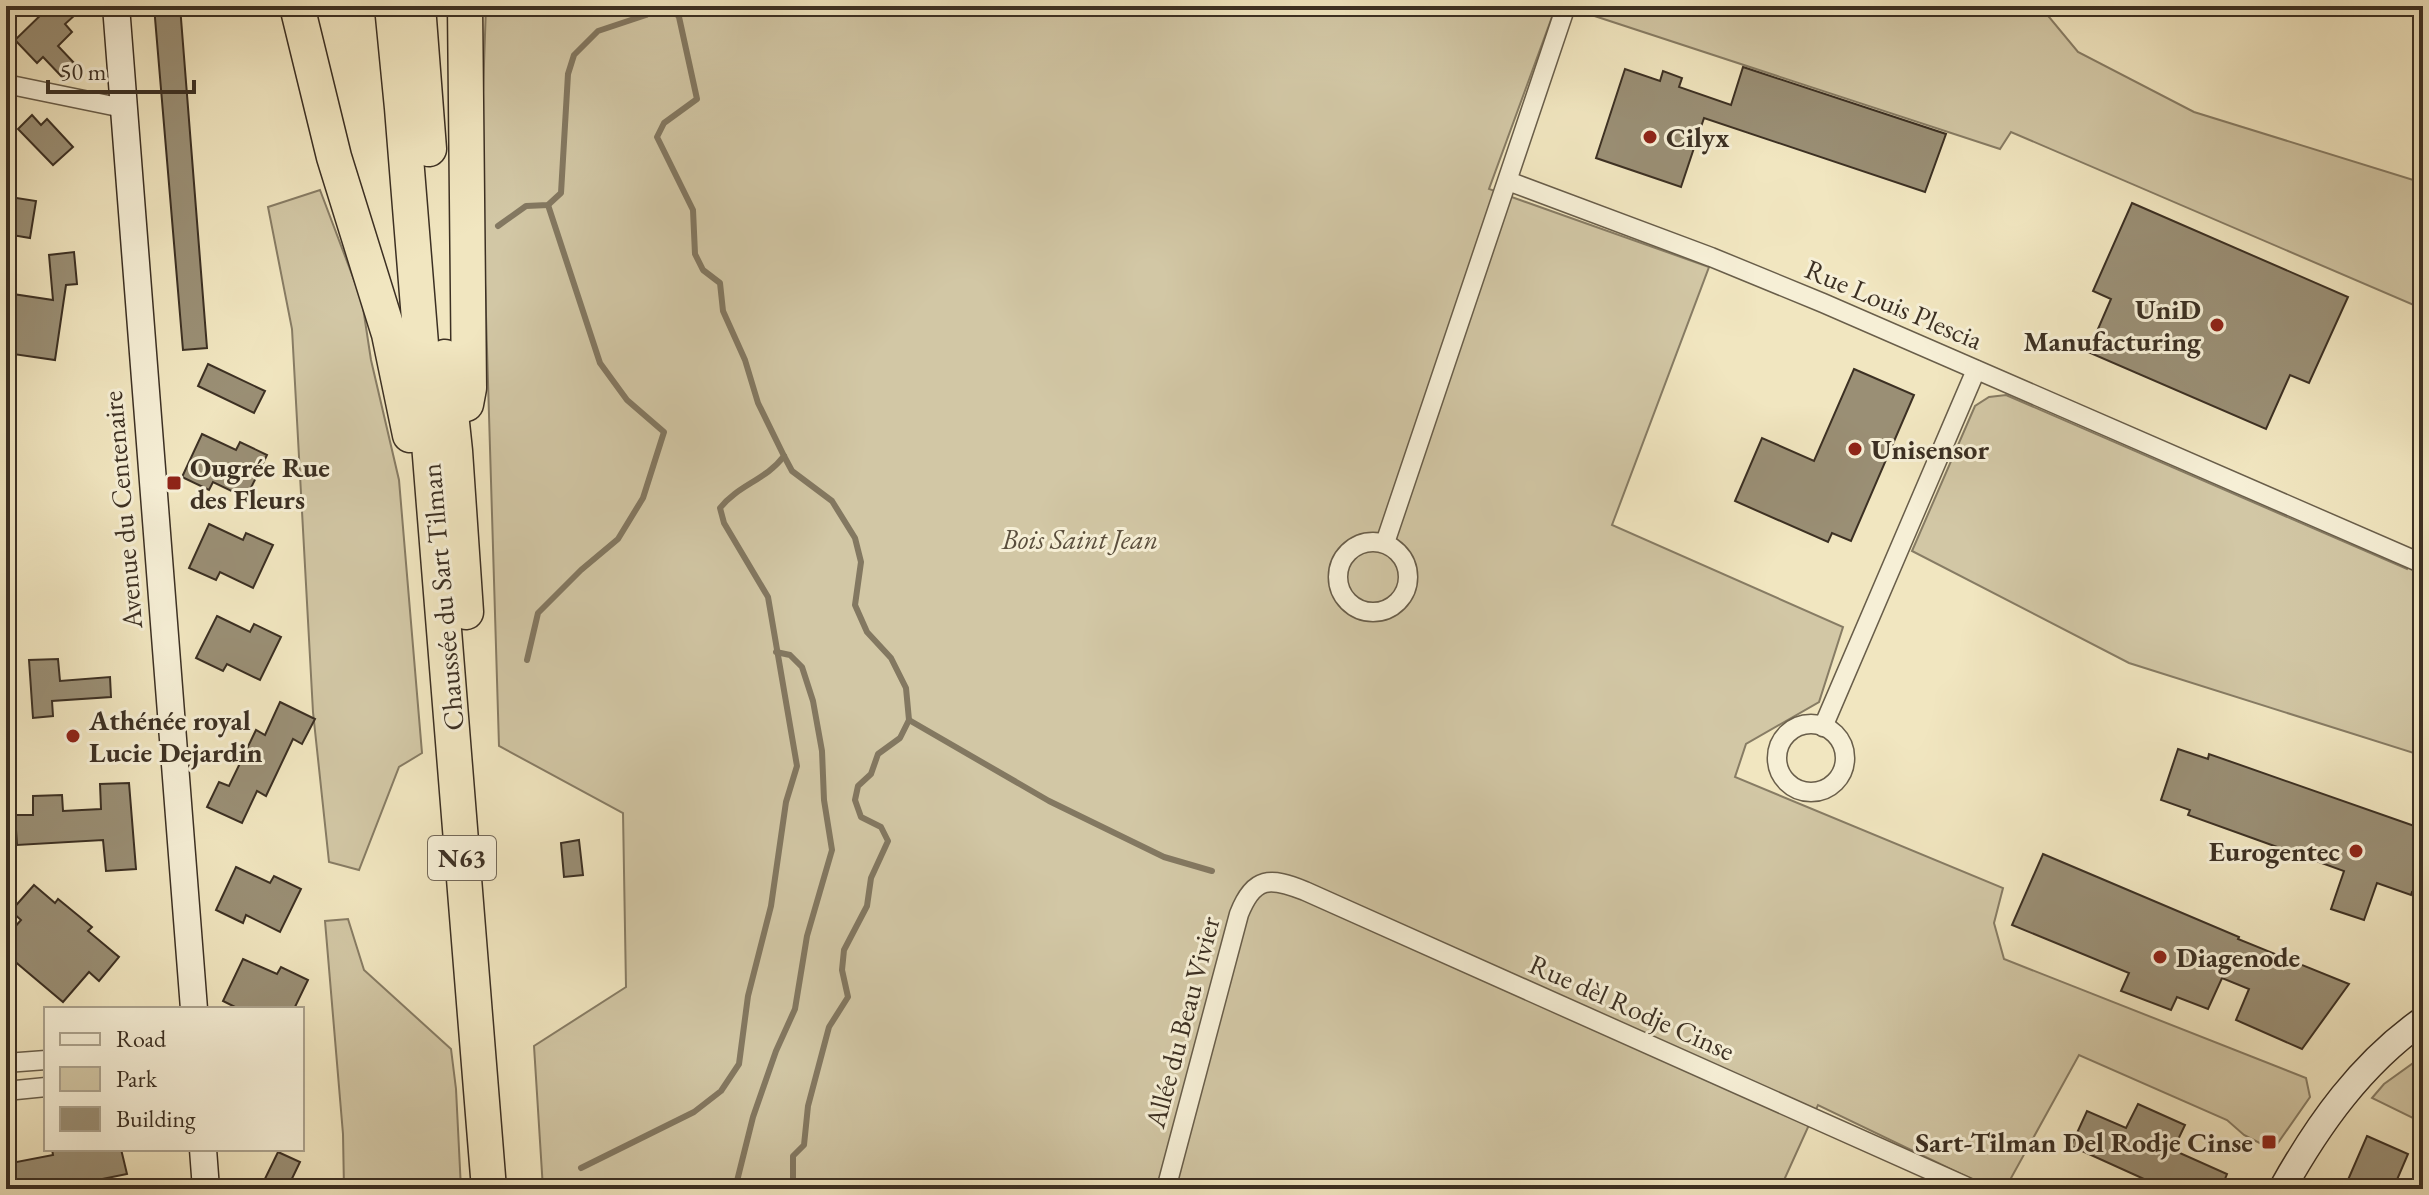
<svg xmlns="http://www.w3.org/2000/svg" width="2429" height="1195" viewBox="0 0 2429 1195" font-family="'EB Garamond',serif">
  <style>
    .green { fill: #d2c7a5; stroke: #877c64; stroke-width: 2 }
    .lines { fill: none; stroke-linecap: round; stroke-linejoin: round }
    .stream { stroke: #837861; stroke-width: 6 }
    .building { fill: #9a8f75; stroke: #3c3023; stroke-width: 2 }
    .street-casing { stroke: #695e4a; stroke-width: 21 }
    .secondary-casing { stroke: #3c3023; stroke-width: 29 }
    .highway-casing { stroke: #3c3023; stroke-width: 37 }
    .street { stroke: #f6efd6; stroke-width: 18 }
    .secondary { stroke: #f6efd6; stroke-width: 26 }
    .highway { stroke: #f1e6c0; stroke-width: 34 }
    .poi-dot { fill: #8f2418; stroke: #f6efd6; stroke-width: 3 }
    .labels { text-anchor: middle; stroke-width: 6; stroke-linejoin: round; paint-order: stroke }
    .shield { fill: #f6efd6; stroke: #746959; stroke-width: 2 }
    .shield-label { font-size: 26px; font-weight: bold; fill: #3c3023 }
    .poi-label { font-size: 28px; font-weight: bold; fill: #3c3023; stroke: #f6efd6; text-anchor: start }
    .street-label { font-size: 28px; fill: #3c3023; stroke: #f6efd6 }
    .park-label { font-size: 28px; font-style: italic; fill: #5a4e3d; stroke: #f6efd6 }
  </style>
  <rect width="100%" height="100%" fill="#f1e6c0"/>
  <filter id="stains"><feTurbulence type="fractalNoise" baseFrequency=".0025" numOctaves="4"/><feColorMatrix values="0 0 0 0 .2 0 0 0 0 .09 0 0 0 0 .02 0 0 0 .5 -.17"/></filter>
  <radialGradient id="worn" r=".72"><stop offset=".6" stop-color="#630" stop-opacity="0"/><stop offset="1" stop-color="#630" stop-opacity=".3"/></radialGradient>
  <g class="green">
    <polygon points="486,6 1556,6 1489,189 1709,267 1612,525 1843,627 1819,702 1746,744 1735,777 2003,888 1994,923 2004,959 2306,1078 2310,1097 2273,1150 2244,1135 2227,1120 2079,1055 2005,1189 1992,1189 1818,1105 1780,1189 543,1189 534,1046 626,987 623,813 499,746 481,150"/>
    <polygon points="1564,6 2040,6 2078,52 2194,112 2423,183 2423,309 2011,132 2000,149"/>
    <polygon points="320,190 362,301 371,360 399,480 422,753 399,767 359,870 329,862 313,712 292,329 268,207"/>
    <polygon points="2006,395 2407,569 2423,535 2423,756 2129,663 1912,551 1975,406 1989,397"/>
    <polygon points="348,919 364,970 451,1049 456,1089 461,1189 344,1189 343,1134 325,921"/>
    <polygon points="2423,1056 2423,1123 2372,1098 2384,1084"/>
  </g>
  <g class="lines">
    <g class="stream">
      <polyline points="671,6 679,17 697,99 664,123 657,137 693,210 695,254 703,270 720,283 723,311 745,360 758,403 784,456 792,471 832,501 855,538 861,562 855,605 867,632 891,658 906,688 909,720 900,738 878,754 871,774 858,786 855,800 861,817 881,827 888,841 871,878 867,906 844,950 842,970 848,997 829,1027 808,1106 804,1145 793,1156 793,1189"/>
      <polyline points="498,226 526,206 548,205 561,193 568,74 574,55 598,31 646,15 658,6"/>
      <polyline points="527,660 538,613 581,570 618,539 643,498 664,432 627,400 600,363 548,205"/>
      <polyline points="909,720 1049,801 1164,857 1212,871"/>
      <path d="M581,1168L694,1112L721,1091L739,1064L748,996L771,906L786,802L797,766L768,597L724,523L720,508C738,485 766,480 784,456"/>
      <polyline points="735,1189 753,1117 776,1051 795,1009 807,936 832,850 824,800 822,751 813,701 802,667 790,655 776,652"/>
    </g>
  </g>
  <g class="building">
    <polygon points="50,6 67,6 75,15 65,24 72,32 58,46 76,65 63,78 43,57 37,63 15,40"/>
    <polygon points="154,6 180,6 207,348 183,350"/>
    <polygon points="1743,67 1946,134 1925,192 1704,118 1681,187 1596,158 1625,69 1660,81 1663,71 1682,78 1679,87 1731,105"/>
    <polygon points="32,115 41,125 47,119 73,147 53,165 18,129"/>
    <polygon points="10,197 36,201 30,238 6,234"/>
    <polygon points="2132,203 2348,297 2309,383 2290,375 2266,429 2088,352 2111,299 2093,291"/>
    <polygon points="74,252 77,284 66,285 55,360 6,353 6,293 53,300 49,255"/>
    <polygon points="208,364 265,391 254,413 198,386"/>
    <polygon points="1854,369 1914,395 1851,541 1832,533 1828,542 1735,501 1762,438 1814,461"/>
    <polygon points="202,434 236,450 240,442 267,455 246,498 213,482 209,490 182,477"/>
    <polygon points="209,524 243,540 246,533 273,545 253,588 220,572 216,580 189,568"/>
    <polygon points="217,616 250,632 254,624 281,637 260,680 227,664 223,671 196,658"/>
    <polygon points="58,659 60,681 110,677 111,697 52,701 53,716 33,718 29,660"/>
    <polygon points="280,702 315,719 302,744 293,739 266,796 257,791 242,823 207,807 219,782 229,786 256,730 265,735"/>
    <polygon points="2178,749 2208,759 2209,754 2423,829 2423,896 2412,892 2411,895 2377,883 2364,920 2331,909 2344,871 2188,815 2190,810 2161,800"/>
    <polygon points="129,783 136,869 106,871 103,840 17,845 15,815 33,815 33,796 62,795 63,811 101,809 100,784"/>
    <polygon points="579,840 583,875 564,877 561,843"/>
    <polygon points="2043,854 2239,937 2238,939 2349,984 2302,1049 2236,1020 2249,989 2222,978 2208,1009 2177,997 2171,1010 2121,991 2129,973 2012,925"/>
    <polygon points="236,867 270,883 274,876 301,889 280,932 246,915 243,923 216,910"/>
    <polygon points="34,885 55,903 58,899 80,917 92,927 88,931 119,957 99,981 89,972 63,1002 6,954 6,937 21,920 11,911"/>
    <polygon points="243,959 277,974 281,967 308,980 294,1009 239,1009 223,1001"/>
    <polygon points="2138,1104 2185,1125 2173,1150 2227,1174 2221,1189 2166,1189 2071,1146 2087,1111 2126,1128"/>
    <polygon points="2367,1136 2408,1154 2393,1189 2344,1189"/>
    <polygon points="52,1149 121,1149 127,1174 53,1189 6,1189 6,1164 53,1155"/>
    <polygon points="278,1152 300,1162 287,1189 260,1189"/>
  </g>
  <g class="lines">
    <g class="street-casing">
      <g id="street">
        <polyline points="6,84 123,108"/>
        <polyline points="1508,181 1711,257 1823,303 2423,564"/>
        <circle cx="1373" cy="577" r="35"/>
        <polyline points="1385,543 1566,6"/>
        <circle cx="1811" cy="758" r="34"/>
        <polyline points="1823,727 1976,370"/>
        <polyline points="6,1063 46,1060"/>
        <polyline points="6,1091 46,1087"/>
        <path d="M1166,1189L1239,914C1254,876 1270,877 1305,891L1972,1189"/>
      </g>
    </g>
    <g class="secondary-casing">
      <g id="secondary">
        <polyline points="116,6 194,1009"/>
        <polyline points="203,1149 206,1189"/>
        <path d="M2282,1189C2319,1123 2361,1064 2423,1020"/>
      </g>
    </g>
    <g class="highway-casing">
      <g id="highway">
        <polyline points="297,6 334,157 389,334 410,435"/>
        <polyline points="392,6 402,108 489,1189"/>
        <polyline points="418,6 429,149"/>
        <polyline points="465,6 469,388 466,404"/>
        <polyline points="445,357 455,451 466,612"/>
      </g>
    </g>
    <use href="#street" class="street"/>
    <use href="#secondary" class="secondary"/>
    <use href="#highway" class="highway"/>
  </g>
  <g class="poi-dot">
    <circle cx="1650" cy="137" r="8"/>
    <circle cx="2217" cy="325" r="8"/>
    <circle cx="1855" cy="449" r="8"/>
    <rect x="166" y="475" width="16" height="16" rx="4"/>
    <circle cx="73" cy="736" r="8"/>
    <circle cx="2356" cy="851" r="8"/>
    <circle cx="2160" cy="957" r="8"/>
    <rect x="2261" y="1134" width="16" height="16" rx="4"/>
  </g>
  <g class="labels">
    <rect class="shield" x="428" y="836" width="68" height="44" rx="6"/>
    <g class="shield-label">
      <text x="462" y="867">N63</text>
    </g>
    <g class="poi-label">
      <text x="1666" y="147">Cilyx</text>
      <text x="2201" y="319" text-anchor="end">UniD<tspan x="2201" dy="32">Manufacturing</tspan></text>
      <text x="1871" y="459">Unisensor</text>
      <text x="190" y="477">Ougrée Rue<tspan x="190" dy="32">des Fleurs</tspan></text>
      <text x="89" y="730">Athénée royal<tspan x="89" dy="32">Lucie Dejardin</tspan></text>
      <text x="2340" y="861" text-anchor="end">Eurogentec</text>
      <text x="2176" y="967">Diagenode</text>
      <text x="2253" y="1152" text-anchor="end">Sart-Tilman Del Rodje Cinse</text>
    </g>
    <g class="street-label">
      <text transform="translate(1894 304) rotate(23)" y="10">Rue Louis Plescia</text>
      <text transform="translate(122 510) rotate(-95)" y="10">Avenue du Centenaire</text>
      <text transform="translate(442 597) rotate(-95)" y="10">Chaussée du Sart Tilman</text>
      <text transform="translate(1632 1007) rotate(24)" y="10">Rue dèl Rodje Cinse</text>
      <text transform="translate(1182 1022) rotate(-75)" y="10">Allée du Beau Vivier</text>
    </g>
    <g class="park-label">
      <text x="1080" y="549">Bois Saint Jean</text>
    </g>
  </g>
  <rect width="2429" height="1195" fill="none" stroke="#f1e6c0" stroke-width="32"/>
  <rect x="8" y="8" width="2413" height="1179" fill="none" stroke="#3c3023" stroke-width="4"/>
  <rect x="16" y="16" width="2397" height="1163" fill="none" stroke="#3c3023" stroke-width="2"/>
  <rect x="44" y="1007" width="260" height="144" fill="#f6efd6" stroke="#aca38e" stroke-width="2"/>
  <rect x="60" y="1033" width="40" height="12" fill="#f6efd6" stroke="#aca38e" stroke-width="2"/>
  <text x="116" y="1047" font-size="24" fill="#3c3023">Road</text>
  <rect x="60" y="1067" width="40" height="24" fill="#d2c7a5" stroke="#aca38e" stroke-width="2"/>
  <text x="116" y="1087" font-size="24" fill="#3c3023">Park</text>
  <rect x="60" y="1107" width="40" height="24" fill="#9a8f75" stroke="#aca38e" stroke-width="2"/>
  <text x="116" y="1127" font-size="24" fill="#3c3023">Building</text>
  <path d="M48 80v12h146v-12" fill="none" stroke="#3c3023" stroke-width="4"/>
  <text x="60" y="80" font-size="24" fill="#3c3023" stroke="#f6efd6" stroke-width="6" paint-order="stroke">50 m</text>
  <rect width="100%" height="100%" filter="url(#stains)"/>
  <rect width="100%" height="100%" fill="url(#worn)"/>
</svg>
